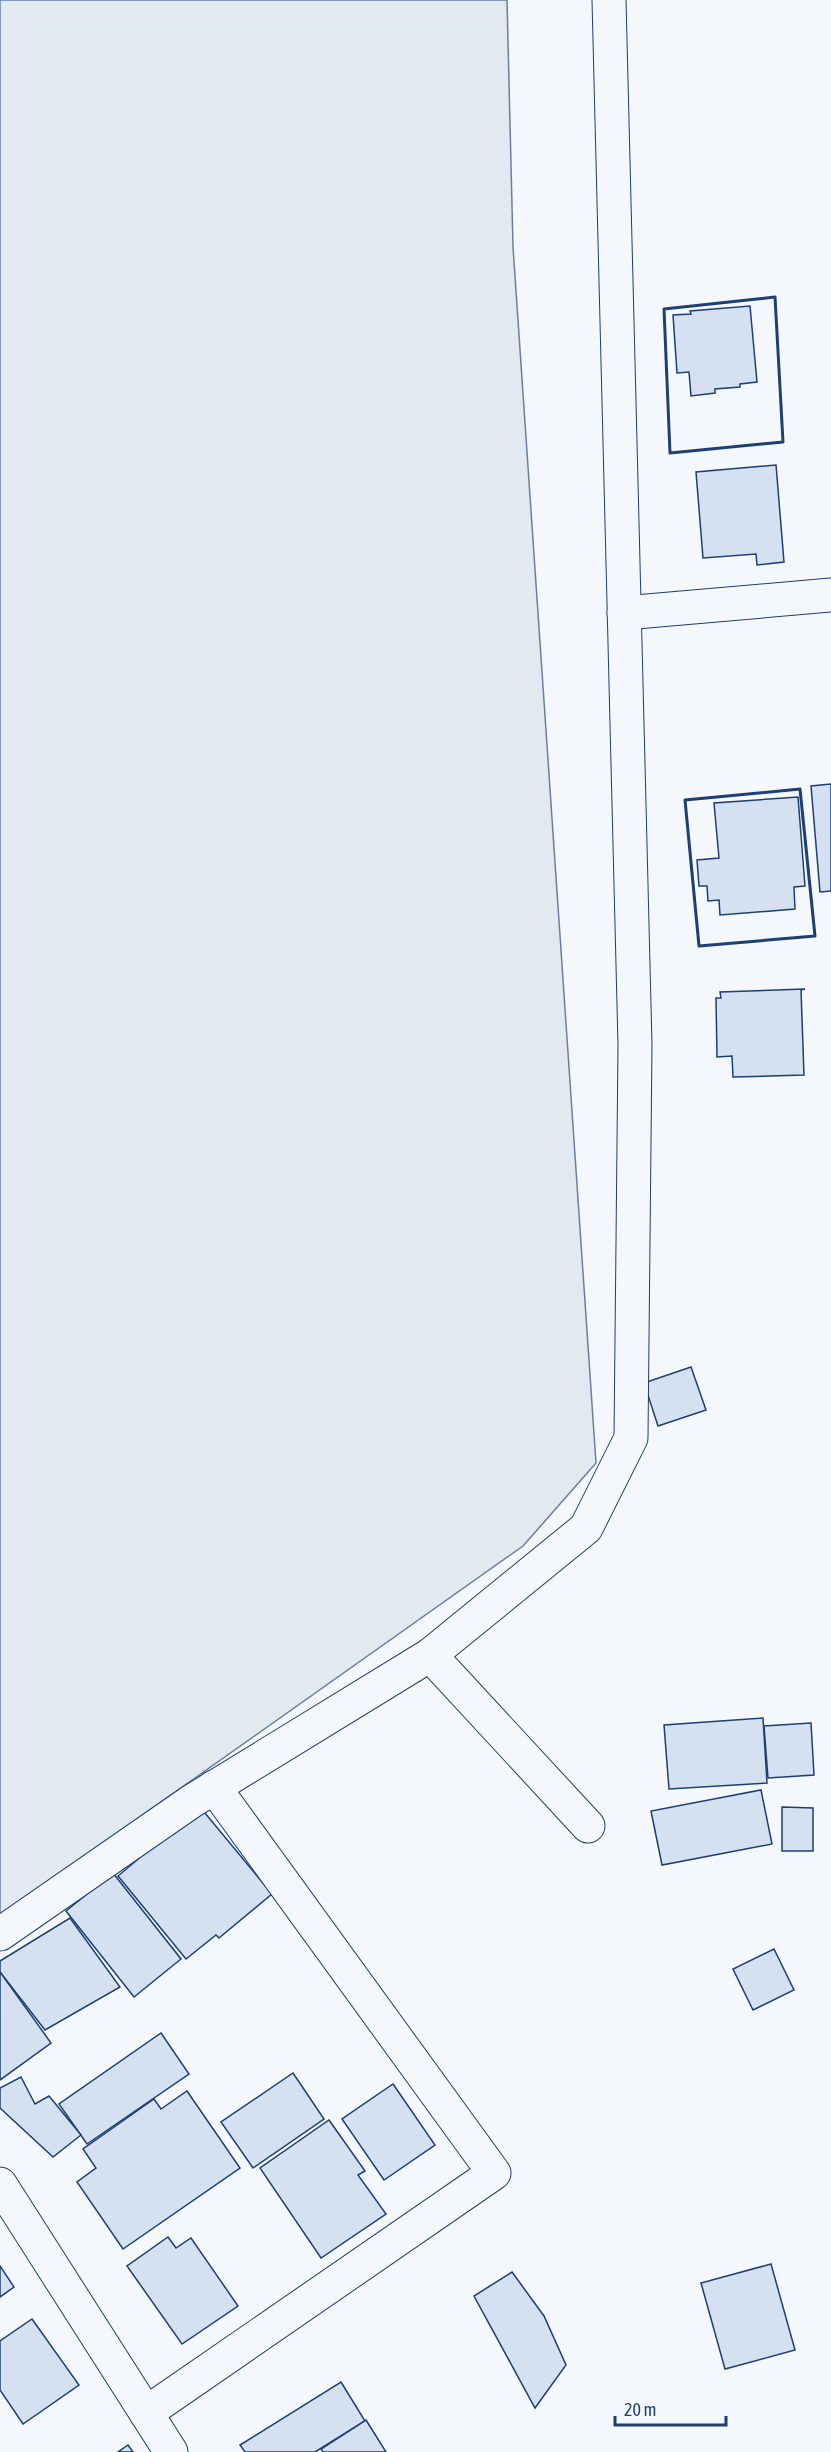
<svg xmlns="http://www.w3.org/2000/svg" width="831" height="2452" viewBox="0 0 831 2452" font-family="'Asap Condensed',sans-serif">
  <style>
    .green { fill: #e3e9f0; stroke: #687fa3; stroke-width: 1.5 }
    .building { fill: #d5e0f0; stroke: #1d3f73; stroke-width: 1.5 }
    .lines { fill: none; stroke-linecap: round; stroke-linejoin: round }
    .minor-casing { stroke: #1d3f73; stroke-width: 35 }
    .minor { stroke: #f4f7fb; stroke-width: 33 }
    .wall { stroke: #1d3f73; stroke-width: 3 }
  </style>
  <rect width="100%" height="100%" fill="#f4f7fb"/>
  <polygon class="green" points="0,0 507,0 513,247 596,1463 523,1546 0,1916"/>
  <g class="building">
    <polygon points="750,306 757,382 740,384 740,387 715,389 715,393 691,396 689,372 677,373 673,315 691,314 690,311"/>
    <polygon points="776,465 784,562 757,565 756,554 703,558 696,472"/>
    <polygon points="831,784 831,891 820,892 811,786"/>
    <polygon points="798,797 805,886 794,887 795,909 720,915 719,900 708,901 707,886 699,886 697,860 719,858 714,803"/>
    <polygon points="805,989 801,990 804,1075 733,1077 732,1056 717,1057 716,998 721,998 720,992"/>
    <polygon points="691,1367 706,1410 658,1426 644,1383"/>
    <polygon points="763,1718 767,1783 669,1789 664,1725"/>
    <polygon points="811,1723 814,1775 768,1778 764,1726"/>
    <polygon points="761,1790 772,1844 662,1865 651,1811"/>
    <polygon points="200,1807 272,1894 219,1938 216,1935 186,1959 118,1876"/>
    <polygon points="782,1807 813,1808 813,1851 782,1851"/>
    <polygon points="113,1873 181,1959 134,1997 66,1911"/>
    <polygon points="70,1918 120,1987 45,2030 0,1972 0,1961"/>
    <polygon points="774,1949 794,1990 753,2010 733,1969"/>
    <polygon points="0,1972 51,2043 0,2080"/>
    <polygon points="161,2033 189,2074 87,2144 59,2104"/>
    <polygon points="293,2073 324,2119 253,2168 221,2122"/>
    <polygon points="21,2077 35,2104 49,2096 81,2135 53,2157 0,2108 0,2088"/>
    <polygon points="393,2084 435,2145 384,2180 342,2119"/>
    <polygon points="187,2091 240,2168 123,2249 77,2182 96,2168 83,2149 154,2099 161,2109"/>
    <polygon points="329,2120 365,2171 358,2175 386,2214 321,2258 260,2168"/>
    <polygon points="168,2237 176,2248 191,2238 238,2306 182,2344 127,2266"/>
    <polygon points="771,2264 795,2350 725,2369 701,2283"/>
    <polygon points="0,2266 14,2287 0,2297"/>
    <polygon points="512,2272 544,2316 566,2365 535,2408 474,2296"/>
    <polygon points="32,2319 79,2385 23,2424 0,2390 0,2341"/>
    <polygon points="341,2382 365,2421 315,2452 245,2452 240,2445"/>
    <polygon points="366,2420 386,2452 323,2452 321,2449"/>
    <polygon points="128,2445 133,2452 118,2452"/>
  </g>
  <g class="lines">
    <g class="minor-casing">
      <g id="minor">
        <polyline points="624,613 831,595"/>
        <polyline points="430,1655 588,1826"/>
        <polyline points="0,1934 192,1801 430,1655 586,1528 631,1438 635,1045 609,0"/>
        <polyline points="0,2184 171,2452"/>
        <polyline points="146,2413 494,2173 214,1787"/>
      </g>
    </g>
    <use href="#minor" class="minor"/>
    <g class="wall">
      <polygon points="775,297 783,442 670,453 664,309"/>
      <polygon points="800,789 815,936 699,946 685,800"/>
    </g>
  </g>
  <path d="M615 2416v9h111v-9" fill="none" stroke="#1d3f73" stroke-width="3"/>
  <text x="624" y="2416" font-size="18" fill="#1d3f73" stroke="#f4f7fb" stroke-width="4.5" paint-order="stroke">20 m</text>
</svg>
